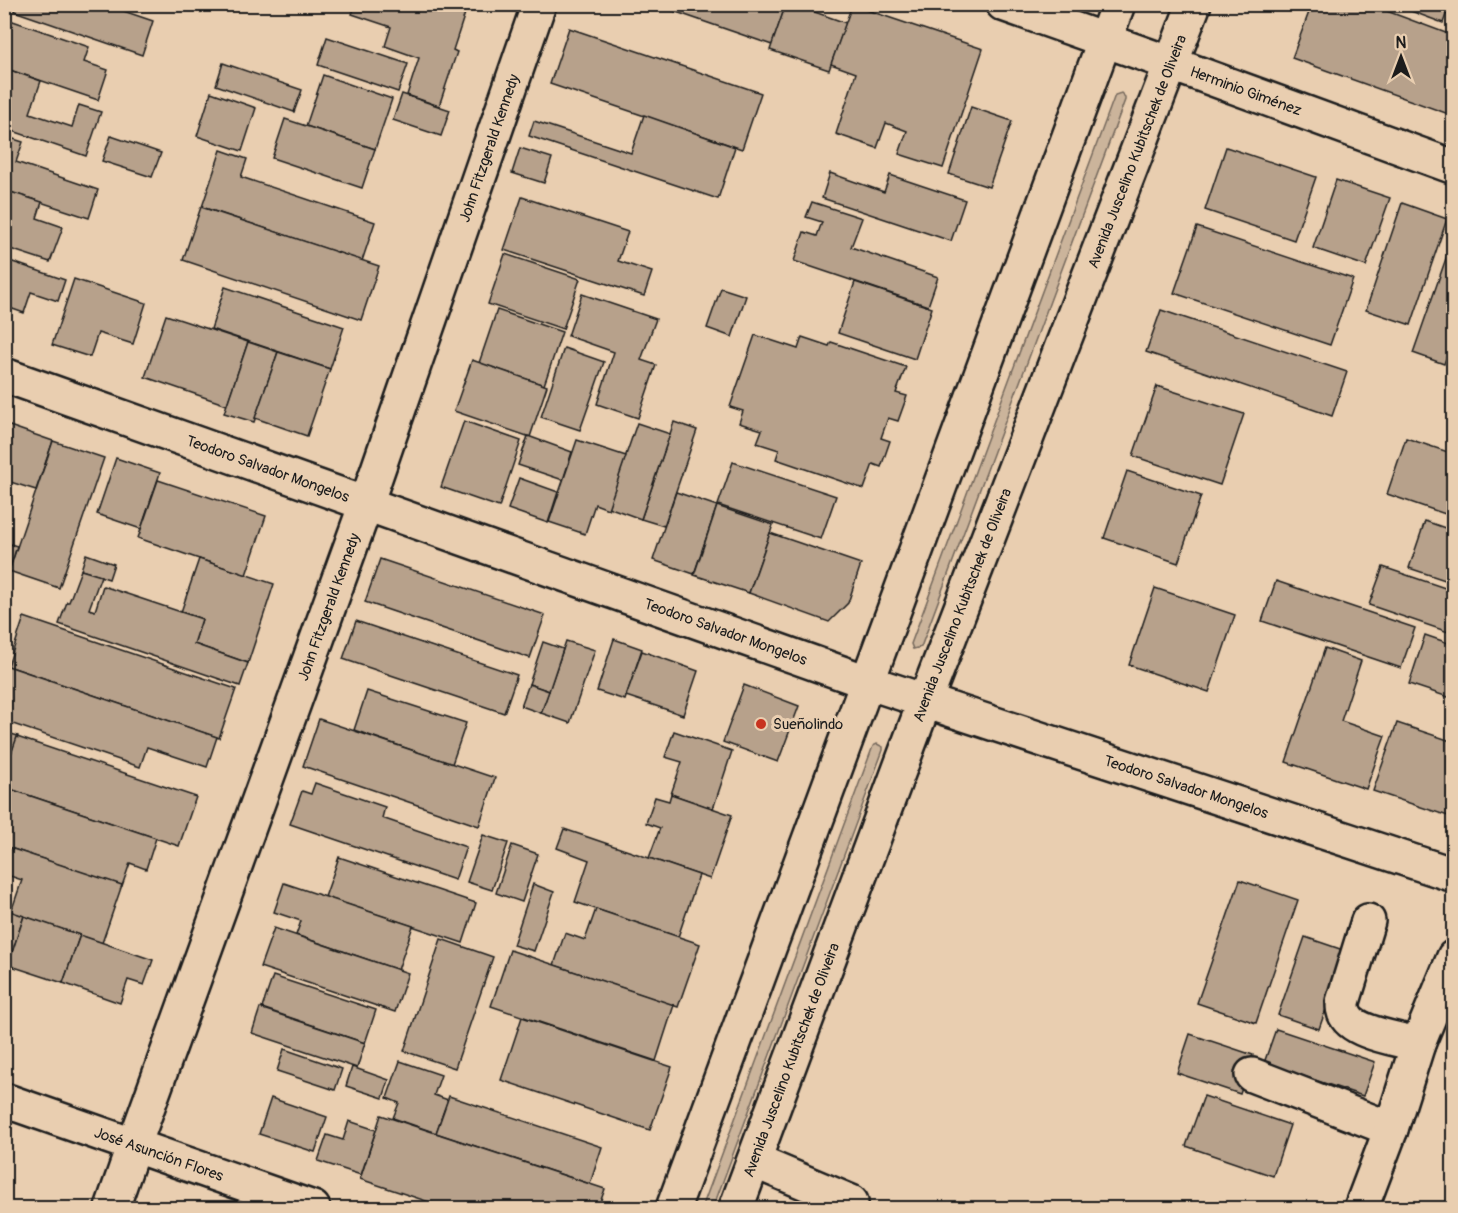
<svg xmlns="http://www.w3.org/2000/svg" width="1458" height="1213" viewBox="0 0 1458 1213" font-family="Pangolin,sans-serif">
  <style>
    .green { fill: #cbb49b; stroke: #74685c; stroke-width: 1.5 }
    .building { fill: #b7a18b; stroke: #1c1c1c; stroke-width: 1.5 }
    .lines { fill: none; stroke-linecap: round; stroke-linejoin: round }
    .minor-casing { stroke: #1c1c1c; stroke-width: 38 }
    .major-casing { stroke: #1c1c1c; stroke-width: 38 }
    .minor { stroke: #e9ceb0; stroke-width: 33 }
    .major { stroke: #e9ceb0; stroke-width: 33 }
    .poi-dot { fill: #c8321e; stroke: #e9ceb0; stroke-width: 2 }
    .labels { text-anchor: middle; stroke-width: 6; stroke-linejoin: round; paint-order: stroke }
    .street-label { font-size: 15px; fill: #1c1c1c; stroke: #e9ceb0 }
    .poi-label { font-size: 15px; fill: #1c1c1c; stroke: #e9ceb0; text-anchor: start }
  </style>
  <rect width="100%" height="100%" fill="#e9ceb0"/>
  <filter id="ink" filterUnits="userSpaceOnUse"><feTurbulence type="fractalNoise" baseFrequency=".0167" numOctaves="2"/><feDisplacementMap in="SourceGraphic" scale="12" xChannelSelector="R" yChannelSelector="G"/><feConvolveMatrix kernelMatrix="1 2 1 2 8 2 1 2 1" color-interpolation-filters="sRGB"/></filter>
  <g filter="url(#ink)">
    <g class="green">
      <polygon points="1121,93 1125,97 1125,100 921,647 913,649 911,644 1115,95"/>
      <polygon points="877,744 883,747 883,750 713,1208 702,1208 873,746"/>
    </g>
    <g class="building">
      <polygon points="16,4 103,4 153,21 142,55 14,11"/>
      <polygon points="176,4 202,4 200,12"/>
      <polygon points="356,4 468,4 453,50 457,52 439,106 407,95 419,58 385,46 391,27 352,14"/>
      <polygon points="653,4 786,4 772,45"/>
      <polygon points="786,4 792,4 846,23 829,70 770,50"/>
      <polygon points="1312,4 1368,4 1454,36 1454,116 1292,58"/>
      <polygon points="1392,4 1450,4 1443,23"/>
      <polygon points="852,5 983,49 943,168 899,154 907,131 886,123 877,148 836,134 856,73 831,64"/>
      <polygon points="4,18 89,47 84,62 108,70 98,100 4,68"/>
      <polygon points="569,28 761,93 742,149 550,84"/>
      <polygon points="327,37 408,64 398,92 318,65"/>
      <polygon points="223,63 302,90 294,112 216,85"/>
      <polygon points="4,68 41,81 30,113 72,127 79,105 101,112 86,156 4,128"/>
      <polygon points="323,75 392,99 375,149 306,126"/>
      <polygon points="211,92 256,108 242,151 197,136"/>
      <polygon points="402,94 450,110 441,136 393,120"/>
      <polygon points="971,107 1012,121 989,187 949,174"/>
      <polygon points="644,115 735,147 718,199 529,136 534,121 631,153"/>
      <polygon points="285,119 375,149 362,188 272,158"/>
      <polygon points="4,136 23,142 16,162 98,190 89,218 4,190"/>
      <polygon points="111,136 161,153 152,177 102,161"/>
      <polygon points="1226,147 1316,177 1294,240 1205,210"/>
      <polygon points="520,148 552,158 544,183 512,173"/>
      <polygon points="221,150 247,159 241,177 375,222 362,261 202,207"/>
      <polygon points="830,173 884,192 890,175 965,200 951,241 822,198"/>
      <polygon points="1336,180 1390,198 1366,266 1313,248"/>
      <polygon points="4,190 42,202 37,218 63,227 50,262 4,247"/>
      <polygon points="522,197 628,232 618,261 652,272 644,296 504,250"/>
      <polygon points="812,202 862,218 851,247 938,277 928,306 794,261 804,232 817,236 822,222 806,217"/>
      <polygon points="1402,203 1447,219 1411,325 1366,310"/>
      <polygon points="201,207 379,266 361,320 183,260"/>
      <polygon points="1197,227 1353,279 1330,345 1174,293"/>
      <polygon points="1451,244 1454,244 1454,336 1444,364 1413,353"/>
      <polygon points="505,254 580,279 563,329 488,304"/>
      <polygon points="4,259 65,280 58,301 31,292 24,313 4,306"/>
      <polygon points="74,279 146,303 133,344 98,333 90,357 52,345"/>
      <polygon points="855,282 932,308 915,359 838,333"/>
      <polygon points="225,287 344,327 330,369 211,329"/>
      <polygon points="721,288 746,296 732,337 707,328"/>
      <polygon points="582,294 656,319 641,360 656,365 638,418 597,404 614,352 568,336"/>
      <polygon points="497,310 562,332 544,385 479,363"/>
      <polygon points="1161,310 1347,372 1332,416 1146,352"/>
      <polygon points="166,315 248,342 227,405 145,377"/>
      <polygon points="755,335 798,349 802,337 829,346 831,342 906,367 896,393 907,396 898,421 888,418 881,438 890,441 881,467 873,464 864,489 776,459 779,450 757,443 762,430 739,423 743,411 730,407"/>
      <polygon points="248,342 278,352 254,422 224,413"/>
      <polygon points="564,348 604,362 580,430 541,417"/>
      <polygon points="278,352 330,369 307,436 255,418"/>
      <polygon points="472,360 547,386 530,437 454,411"/>
      <polygon points="1157,386 1244,414 1220,485 1133,456"/>
      <polygon points="464,421 521,441 499,507 441,487"/>
      <polygon points="674,422 697,430 664,526 641,519"/>
      <polygon points="637,423 670,434 641,519 608,507"/>
      <polygon points="4,424 53,441 36,490 4,480"/>
      <polygon points="528,436 572,452 563,480 518,465"/>
      <polygon points="1406,438 1454,454 1454,517 1387,494"/>
      <polygon points="577,440 626,456 608,509 595,504 585,534 549,522"/>
      <polygon points="53,441 104,458 59,588 9,571"/>
      <polygon points="116,458 160,473 141,529 97,514"/>
      <polygon points="733,462 836,496 821,539 718,505"/>
      <polygon points="1127,471 1201,496 1178,563 1104,538"/>
      <polygon points="519,478 558,492 548,523 508,509"/>
      <polygon points="158,480 266,516 246,575 138,538"/>
      <polygon points="676,492 717,506 694,574 653,560"/>
      <polygon points="717,506 773,525 749,593 694,575"/>
      <polygon points="1425,521 1454,531 1454,583 1409,568"/>
      <polygon points="770,533 861,564 848,603 829,622 749,593"/>
      <polygon points="4,542 17,546 6,580 4,579"/>
      <polygon points="86,554 114,564 109,579 81,570"/>
      <polygon points="199,559 274,584 248,663 194,644 202,619 181,612"/>
      <polygon points="380,559 545,615 530,658 365,602"/>
      <polygon points="1383,567 1454,591 1454,634 1369,605"/>
      <polygon points="81,570 101,576 89,609 95,611 103,586 202,619 194,644 248,663 240,686 59,624 67,602 69,602"/>
      <polygon points="1276,581 1415,628 1401,668 1262,621"/>
      <polygon points="1155,588 1235,615 1209,692 1129,665"/>
      <polygon points="24,617 236,689 219,738 8,666"/>
      <polygon points="356,621 517,675 504,713 343,659"/>
      <polygon points="1425,635 1454,645 1454,699 1409,684"/>
      <polygon points="614,639 642,649 625,700 597,691"/>
      <polygon points="566,641 595,650 570,723 541,713"/>
      <polygon points="543,642 563,649 549,691 529,684"/>
      <polygon points="1325,648 1361,661 1341,721 1385,736 1366,789 1286,762"/>
      <polygon points="642,651 698,671 683,715 626,696"/>
      <polygon points="8,666 217,737 207,767 147,747 140,767 4,721 4,675"/>
      <polygon points="529,684 549,691 541,713 521,706"/>
      <polygon points="744,685 799,706 778,762 723,742"/>
      <polygon points="367,691 466,723 452,764 354,730"/>
      <polygon points="319,719 495,778 479,826 303,766"/>
      <polygon points="1397,723 1454,742 1454,818 1373,791"/>
      <polygon points="674,731 732,751 713,809 671,794 682,762 665,757"/>
      <polygon points="4,732 18,736 4,774"/>
      <polygon points="17,737 196,797 179,846 4,787 4,774"/>
      <polygon points="315,783 385,807 382,818 466,847 455,880 290,824 302,791 311,794"/>
      <polygon points="4,787 156,838 146,869 130,863 122,886 4,846"/>
      <polygon points="671,794 732,815 710,879 649,858 660,828 646,823 655,797 669,801"/>
      <polygon points="564,829 699,875 678,937 575,902 589,860 557,848"/>
      <polygon points="483,835 508,843 492,890 467,882"/>
      <polygon points="512,845 538,854 522,902 496,893"/>
      <polygon points="4,846 122,885 102,943 11,912 22,880 4,874"/>
      <polygon points="339,857 476,903 463,943 325,897"/>
      <polygon points="1240,880 1298,900 1256,1023 1197,1003"/>
      <polygon points="284,883 413,926 398,970 296,935 301,921 274,912"/>
      <polygon points="533,884 554,892 534,951 513,945"/>
      <polygon points="4,909 24,916 8,965 4,964"/>
      <polygon points="596,909 700,944 678,1007 554,965 565,933 585,940"/>
      <polygon points="24,916 80,935 63,983 8,965"/>
      <polygon points="274,928 408,973 395,1012 260,967"/>
      <polygon points="80,935 153,960 144,985 128,980 120,1003 63,983"/>
      <polygon points="1305,937 1346,951 1319,1029 1278,1015"/>
      <polygon points="441,939 493,957 455,1068 404,1051"/>
      <polygon points="510,950 674,1005 656,1061 491,1006"/>
      <polygon points="273,976 376,1010 365,1043 262,1008"/>
      <polygon points="260,1008 365,1043 357,1068 252,1033"/>
      <polygon points="522,1017 672,1067 650,1130 501,1080"/>
      <polygon points="1276,1029 1375,1062 1363,1096 1264,1063"/>
      <polygon points="1190,1034 1253,1055 1240,1094 1177,1073"/>
      <polygon points="284,1049 342,1069 335,1090 277,1071"/>
      <polygon points="400,1061 441,1075 434,1095 448,1100 436,1133 393,1118 399,1103 387,1098"/>
      <polygon points="352,1067 389,1080 383,1098 346,1086"/>
      <polygon points="449,1096 602,1147 590,1184 436,1133"/>
      <polygon points="1204,1096 1290,1125 1273,1176 1186,1146"/>
      <polygon points="271,1098 327,1117 315,1152 259,1134"/>
      <polygon points="381,1115 605,1189 598,1208 447,1208 360,1179"/>
      <polygon points="349,1121 376,1130 361,1175 318,1161 327,1135 343,1140"/>
    </g>
    <g class="lines">
      <g class="minor-casing">
        <g id="minor">
          <path id="s1" d="M1003,4L1172,64L1454,167"/>
          <path id="s2" d="M4,375L867,682L1454,875"/>
          <path d="M1368,921L1343,1002C1343,1007 1343,1012 1346,1016C1354,1032 1400,1040 1418,1044"/>
          <polyline points="1252,1075 1391,1129"/>
          <path id="s3" d="M4,1100L313,1208"/>
          <polyline points="754,1161 851,1202 848,1208"/>
          <path id="s4" d="M112,1208L134,1145L366,504L539,4"/>
          <polyline points="1361,1208 1391,1129 1418,1044 1454,957"/>
        </g>
      </g>
      <g class="major-casing">
        <g id="major">
          <polyline points="673,1208 1118,4"/>
          <path id="s5" d="M736,1208L925,701L1194,4"/>
        </g>
      </g>
      <use href="#minor" class="minor"/>
      <use href="#major" class="major"/>
    </g>
  </g>
  <circle class="poi-dot" cx="761" cy="724" r="6"/>
  <g class="labels">
    <g class="street-label">
      <text dy="5" stroke="none"><textPath href="#s1" startOffset="258">Herminio Giménez</textPath></text>
      <text dy="5" stroke="none"><textPath href="#s4" startOffset="1125">John Fitzgerald Kennedy</textPath></text>
      <text dy="5" stroke="none"><textPath href="#s5" startOffset="1130">Avenida Juscelino Kubitschek de Oliveira</textPath></text>
      <text dy="5" stroke="none"><textPath href="#s2" startOffset="280">Teodoro Salvador Mongelos</textPath></text>
      <text dy="5" stroke="none"><textPath href="#s5" startOffset="644">Avenida Juscelino Kubitschek de Oliveira</textPath></text>
      <text dy="5" stroke="none"><textPath href="#s4" startOffset="639">John Fitzgerald Kennedy</textPath></text>
      <text dy="5" stroke="none"><textPath href="#s2" startOffset="766">Teodoro Salvador Mongelos</textPath></text>
      <text dy="5" stroke="none"><textPath href="#s2" startOffset="1252">Teodoro Salvador Mongelos</textPath></text>
      <text dy="5" stroke="none"><textPath href="#s5" startOffset="158">Avenida Juscelino Kubitschek de Oliveira</textPath></text>
      <text dy="5" stroke="none"><textPath href="#s3" startOffset="164">José Asunción Flores</textPath></text>
    </g>
    <g class="poi-label">
      <text x="773" y="729">Sueñolindo</text>
    </g>
  </g>
  <rect width="1458" height="1213" fill="none" stroke="#e9ceb0" stroke-width="24"/>
  <rect x="12" y="12" width="1434" height="1189" fill="none" stroke="#1c1c1c" stroke-width="2" filter="url(#ink)"/>
  <g transform="translate(1401 57)" stroke="#e9ceb0" stroke-width="4.5" paint-order="stroke">
  <path d="M0-4.5L10 22L0 15L-10 22Z" fill="#1c1c1c"/>
  <text y="-9" font-size="16" font-weight="bold" text-anchor="middle" fill="#1c1c1c">N</text>
  </g>
</svg>
